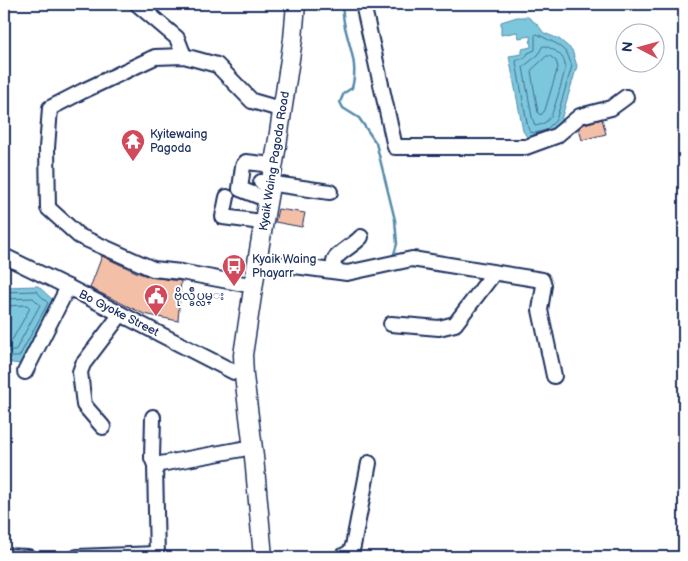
<svg xmlns="http://www.w3.org/2000/svg" width="688" height="561" viewBox="0 0 688 561" font-family="'Balsamiq Sans','Noto Sans Myanmar',sans-serif">
  <style>
    .water { fill: #7cc7dc; stroke: #558aaa }
    .lines { fill: none; stroke-linecap: round; stroke-linejoin: round }
    .shore { stroke: #426c90; stroke-width: 1 }
    .stream { stroke: #558aaa; stroke-width: 2.5 }
    .building { fill: #f4bfa7; stroke: #1b2f5e }
    .minor-casing { stroke: #1b2f5e; stroke-width: 18 }
    .major-casing { stroke: #1b2f5e; stroke-width: 21 }
    .minor { stroke: #fff; stroke-width: 14 }
    .major { stroke: #fff; stroke-width: 18 }
    .labels { text-anchor: middle; stroke-width: 4; stroke-linejoin: round; paint-order: stroke }
    .poi-label { font-size: 12px; fill: #1b2f5e; stroke: #fff; text-anchor: start }
    .street-label { font-size: 12px; fill: #1b2f5e; stroke: #fff }
  </style>
  <rect width="100%" height="100%" fill="#fff"/>
  <filter id="ink" filterUnits="userSpaceOnUse"><feTurbulence type="fractalNoise" baseFrequency=".02" numOctaves="2"/><feDisplacementMap in="SourceGraphic" scale="10" xChannelSelector="R" yChannelSelector="G"/><feConvolveMatrix kernelMatrix="1 2 1 2 8 2 1 2 1" color-interpolation-filters="sRGB"/></filter>
  <g filter="url(#ink)">
    <g class="water">
      <polygon points="517,17 528,17 537,24 544,33 559,39 572,50 577,66 560,123 548,134 535,138 527,137 523,131 509,56 522,54 522,49 531,47 530,36 519,38 517,32 501,35 501,22"/>
      <polygon points="38,286 55,302 21,364 4,362 4,287"/>
    </g>
    <g class="lines">
      <g class="shore">
        <polygon points="537,34 557,44 567,53 572,66 556,120 546,130 535,133 530,132 528,128 516,62 517,60 525,58 528,53 535,50 535,36"/>
        <path d="M545,46C554,49 566,56 565,67C565,73 554,110 551,116C547,122 542,125 535,126L532,117L523,67L538,55L542,47Z"/>
        <polygon points="547,56 550,56 556,61 558,67 545,110 541,115 538,113 531,71"/>
        <polyline points="4,292 36,291 48,303 19,357 4,357"/>
        <polyline points="4,299 33,298 40,305 15,351 4,351"/>
        <polyline points="4,306 27,305 30,308 11,342 4,343"/>
      </g>
      <path class="stream" d="M342,4C343,13 343,22 346,31C351,52 358,66 352,88L344,93L340,102L343,108L359,118L376,143L395,220L397,244L394,254L390,259"/>
    </g>
    <g class="building">
      <polygon points="602,119 606,134 582,140 579,129 584,124"/>
      <polygon points="278,209 305,213 302,227 275,222"/>
      <polygon points="102,256 136,272 150,277 181,281 178,321 144,314 90,288"/>
    </g>
    <g class="lines">
      <g class="minor-casing">
        <g id="minor">
          <polyline points="137,4 177,38 184,56"/>
          <polyline points="363,4 395,147 526,147 556,136 580,116 611,108 626,97"/>
          <polyline points="261,182 330,192"/>
          <polyline points="258,196 240,189 243,166 246,162 264,164"/>
          <polyline points="227,197 223,217 254,221"/>
          <polyline points="4,256 68,287 234,372"/>
          <polyline points="257,261 347,273 412,259 542,280 544,285 540,310 554,376"/>
          <path d="M333,271C334,268 333,262 335,259C339,252 354,245 361,237"/>
          <polyline points="244,284 181,272 153,269 79,236 48,208 47,148 50,108 83,91 155,57 184,56 217,65 252,101 273,107"/>
          <polyline points="391,324 439,328 455,324 494,273"/>
          <polyline points="25,372 68,287"/>
          <polyline points="153,417 152,458 155,465 157,557"/>
          <polyline points="103,427 84,405 80,372 83,364 121,314"/>
          <polyline points="155,465 242,449"/>
          <polyline points="4,556 28,557"/>
          <polyline points="77,557 157,554"/>
          <polyline points="341,557 350,552 353,546 369,463"/>
        </g>
      </g>
      <g class="major-casing">
        <polyline id="major" points="263,557 254,457 244,376 243,355 258,256 278,139 293,39 296,4"/>
      </g>
      <use href="#minor" class="minor"/>
      <use href="#major" class="major"/>
    </g>
  </g>
  <defs>
    <g id="temple-pin" transform="scale(1.25)"><path d="M0 17L-7.5 6A9.5 9.5 0 1 1 7.5 6Z" fill="#d1495b" stroke="#fff"/><path d="M0-6L5-2H3V0L6.5 2.5H4V6H1.5V3h-3V6H-4V2.5H-6.5L-3 0V-2H-5Z" fill="#fff"/></g>
    <g id="bus-pin" transform="scale(1.25)"><path d="M0 17L-7.5 6A9.5 9.5 0 1 1 7.5 6Z" fill="#d1495b" stroke="#fff"/><path d="M-5-6H5V4H4V6H2V4H-2V6H-4V4H-5ZM-3.5-4V0h7V-4ZM-3.5 1.2v1.5H-2V1.2ZM2 1.2v1.5H3.5V1.2Z" fill="#fff"/></g>
    <g id="civic-pin" transform="scale(1.25)"><path d="M0 17L-7.5 6A9.5 9.5 0 1 1 7.5 6Z" fill="#d1495b" stroke="#fff"/><path d="M-.6-6.5H3V-4.5H.6V-3L4-1V1h2V6H-6V1h2V-1L-.6-3ZM-1.2 2.5V6h2.4V2.5Z" fill="#fff"/></g>
  </defs>
  <g fill-rule="evenodd">
    <use href="#temple-pin" x="133" y="141"/>
    <use href="#bus-pin" x="234" y="266"/>
    <use href="#civic-pin" x="156" y="296"/>
  </g>
  <g class="labels">
    <g class="poi-label">
      <text x="150" y="138">Kyitewaing<tspan x="150" dy="14">Pagoda</tspan></text>
      <text x="252" y="263">Kyaik Waing<tspan x="252" dy="14">Phayarr</tspan></text>
      <text x="174" y="300">ဗိုလ္ခ်ဳပ္လမ္း</text>
    </g>
    <g class="street-label">
      <text transform="translate(274 161) rotate(-81)" y="4">Kyaik Waing Pagoda Road</text>
      <text transform="translate(119 313) rotate(27)" y="4">Bo Gyoke Street</text>
    </g>
  </g>
  <rect width="688" height="561" fill="none" stroke="#fff" stroke-width="20"/>
  <rect x="10" y="10" width="668" height="541" fill="none" stroke="#1b2f5e" stroke-width="2" filter="url(#ink)"/>
  <g transform="translate(640 48) rotate(276)"><circle r="24" fill="#ffffff" stroke="#a4acbf"/>
  <path d="M0-4L9 19L0 12L-9 19Z" fill="#d1495b"/>
  <text y="-8" font-size="14" font-weight="bold" text-anchor="middle" fill="#1b2f5e">N</text>
  </g>
</svg>
